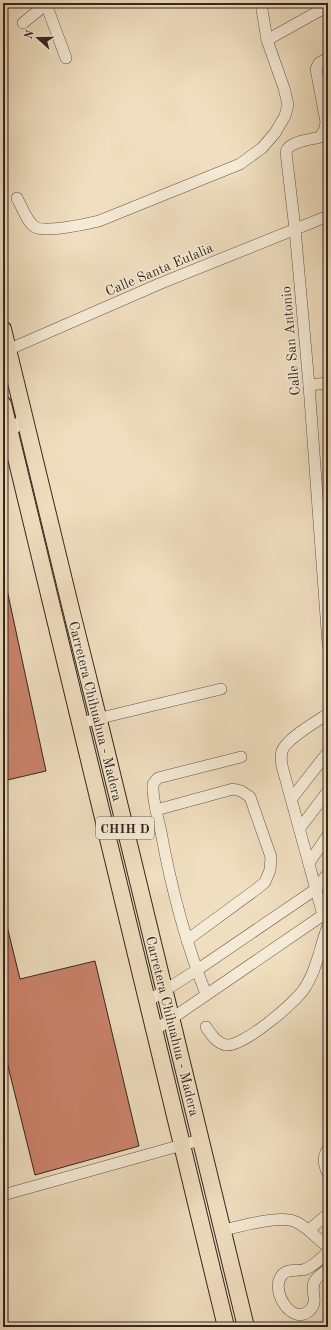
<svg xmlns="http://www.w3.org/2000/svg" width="331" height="1330" viewBox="0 0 331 1330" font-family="'Old Standard TT',serif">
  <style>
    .building { fill: #cb836c; stroke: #35261f }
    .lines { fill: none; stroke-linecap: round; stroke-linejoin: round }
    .minor-casing { stroke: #645447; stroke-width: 12 }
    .highway-casing { stroke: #35261f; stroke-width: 18 }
    .minor { stroke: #f5ead5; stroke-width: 11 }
    .highway { stroke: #efdebf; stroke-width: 16 }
    .labels { text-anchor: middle; stroke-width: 3; stroke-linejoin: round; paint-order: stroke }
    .shield { fill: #f5ead5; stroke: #6f6156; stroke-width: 1 }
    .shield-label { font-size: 13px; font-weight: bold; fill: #35261f }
    .street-label { font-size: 14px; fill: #35261f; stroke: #f5ead5 }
  </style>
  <rect width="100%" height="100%" fill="#efdebf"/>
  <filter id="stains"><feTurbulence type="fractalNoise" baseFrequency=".005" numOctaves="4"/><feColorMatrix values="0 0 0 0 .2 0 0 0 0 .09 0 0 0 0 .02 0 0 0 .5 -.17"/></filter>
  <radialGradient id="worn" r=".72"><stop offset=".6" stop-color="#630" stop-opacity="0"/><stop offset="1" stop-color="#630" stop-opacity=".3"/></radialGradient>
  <g class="building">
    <polygon points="6,585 46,771 3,781 3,586"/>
    <polygon points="3,922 6,922 20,979 95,961 139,1146 35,1175 3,1046"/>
  </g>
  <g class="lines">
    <g class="minor-casing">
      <g id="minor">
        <polyline points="261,3 267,40"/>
        <polyline points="46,4 66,58"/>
        <polyline points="23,23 39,10 46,3"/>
        <path d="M328,58L319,63L316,69L326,122L325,129L320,137C310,140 289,141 286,152L295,229L309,385L328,644"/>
        <path d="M17,198C22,207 27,222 35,227C45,233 87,224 99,221L240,164L262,148L275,133L285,116L288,105L284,88L267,40L328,6"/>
        <polyline points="3,352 159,284 328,216"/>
        <polyline points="309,385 328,383"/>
        <polyline points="3,442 24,417"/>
        <polyline points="80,723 221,689"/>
        <polyline points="292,798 328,752"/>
        <polyline points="156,810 233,789 241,791 250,797 271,857 270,870 265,882 258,888 187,940"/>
        <polyline points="300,828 328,791"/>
        <polyline points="309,863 328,835"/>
        <path d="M206,994C185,941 171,887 161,832C158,817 152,800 153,784L158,778L241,757"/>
        <polyline points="148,1001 197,970 316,889 328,873"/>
        <path d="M206,1027C211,1034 216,1043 226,1045C243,1047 295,1003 304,989C317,970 320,946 328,926"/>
        <path d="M155,1030L323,915L282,766C281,761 281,756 282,751C286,739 317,721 328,714"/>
        <path d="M328,1149C322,1157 324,1165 328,1174"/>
        <polyline points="3,1195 200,1140"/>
        <path d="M222,1230C240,1227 281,1214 296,1222C309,1228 317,1239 328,1247"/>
        <polyline points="309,1230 328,1214"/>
        <path d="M328,1252C321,1258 314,1266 306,1269C299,1272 289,1268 283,1274C268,1288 292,1328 310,1310C320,1300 308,1289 316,1279C319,1275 325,1272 328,1269"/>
      </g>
    </g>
    <g class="highway-casing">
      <g id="highway">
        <polyline points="3,329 70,605 105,745 246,1327"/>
        <polyline points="3,404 226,1327"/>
      </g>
    </g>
    <use href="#minor" class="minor"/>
    <use href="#highway" class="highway"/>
  </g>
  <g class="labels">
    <rect class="shield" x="96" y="817" width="58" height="22" rx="3"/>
    <g class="shield-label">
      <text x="125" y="833">CHIH D</text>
    </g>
    <g class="street-label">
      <text transform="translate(159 269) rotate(-23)" y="5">Calle Santa Eulalia</text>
      <text transform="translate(290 341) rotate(-95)" y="5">Calle San Antonio</text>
      <text transform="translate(96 711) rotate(76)" y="5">Carretera Chihuahua - Madera</text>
      <text transform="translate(173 1026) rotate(76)" y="5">Carretera Chihuahua - Madera</text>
    </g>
  </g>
  <rect width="331" height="1330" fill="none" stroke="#efdebf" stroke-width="16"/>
  <rect x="4" y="4" width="323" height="1322" fill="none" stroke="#35261f" stroke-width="2"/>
  <rect x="8" y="8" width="315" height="1314" fill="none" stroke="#35261f"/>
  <g transform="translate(38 38) rotate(291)" stroke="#f5ead5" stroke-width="3" paint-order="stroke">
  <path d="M0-3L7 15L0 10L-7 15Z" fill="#35261f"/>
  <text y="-6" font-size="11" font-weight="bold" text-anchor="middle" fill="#35261f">N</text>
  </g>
  <rect width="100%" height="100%" filter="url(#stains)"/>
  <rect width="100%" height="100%" fill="url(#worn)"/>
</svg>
